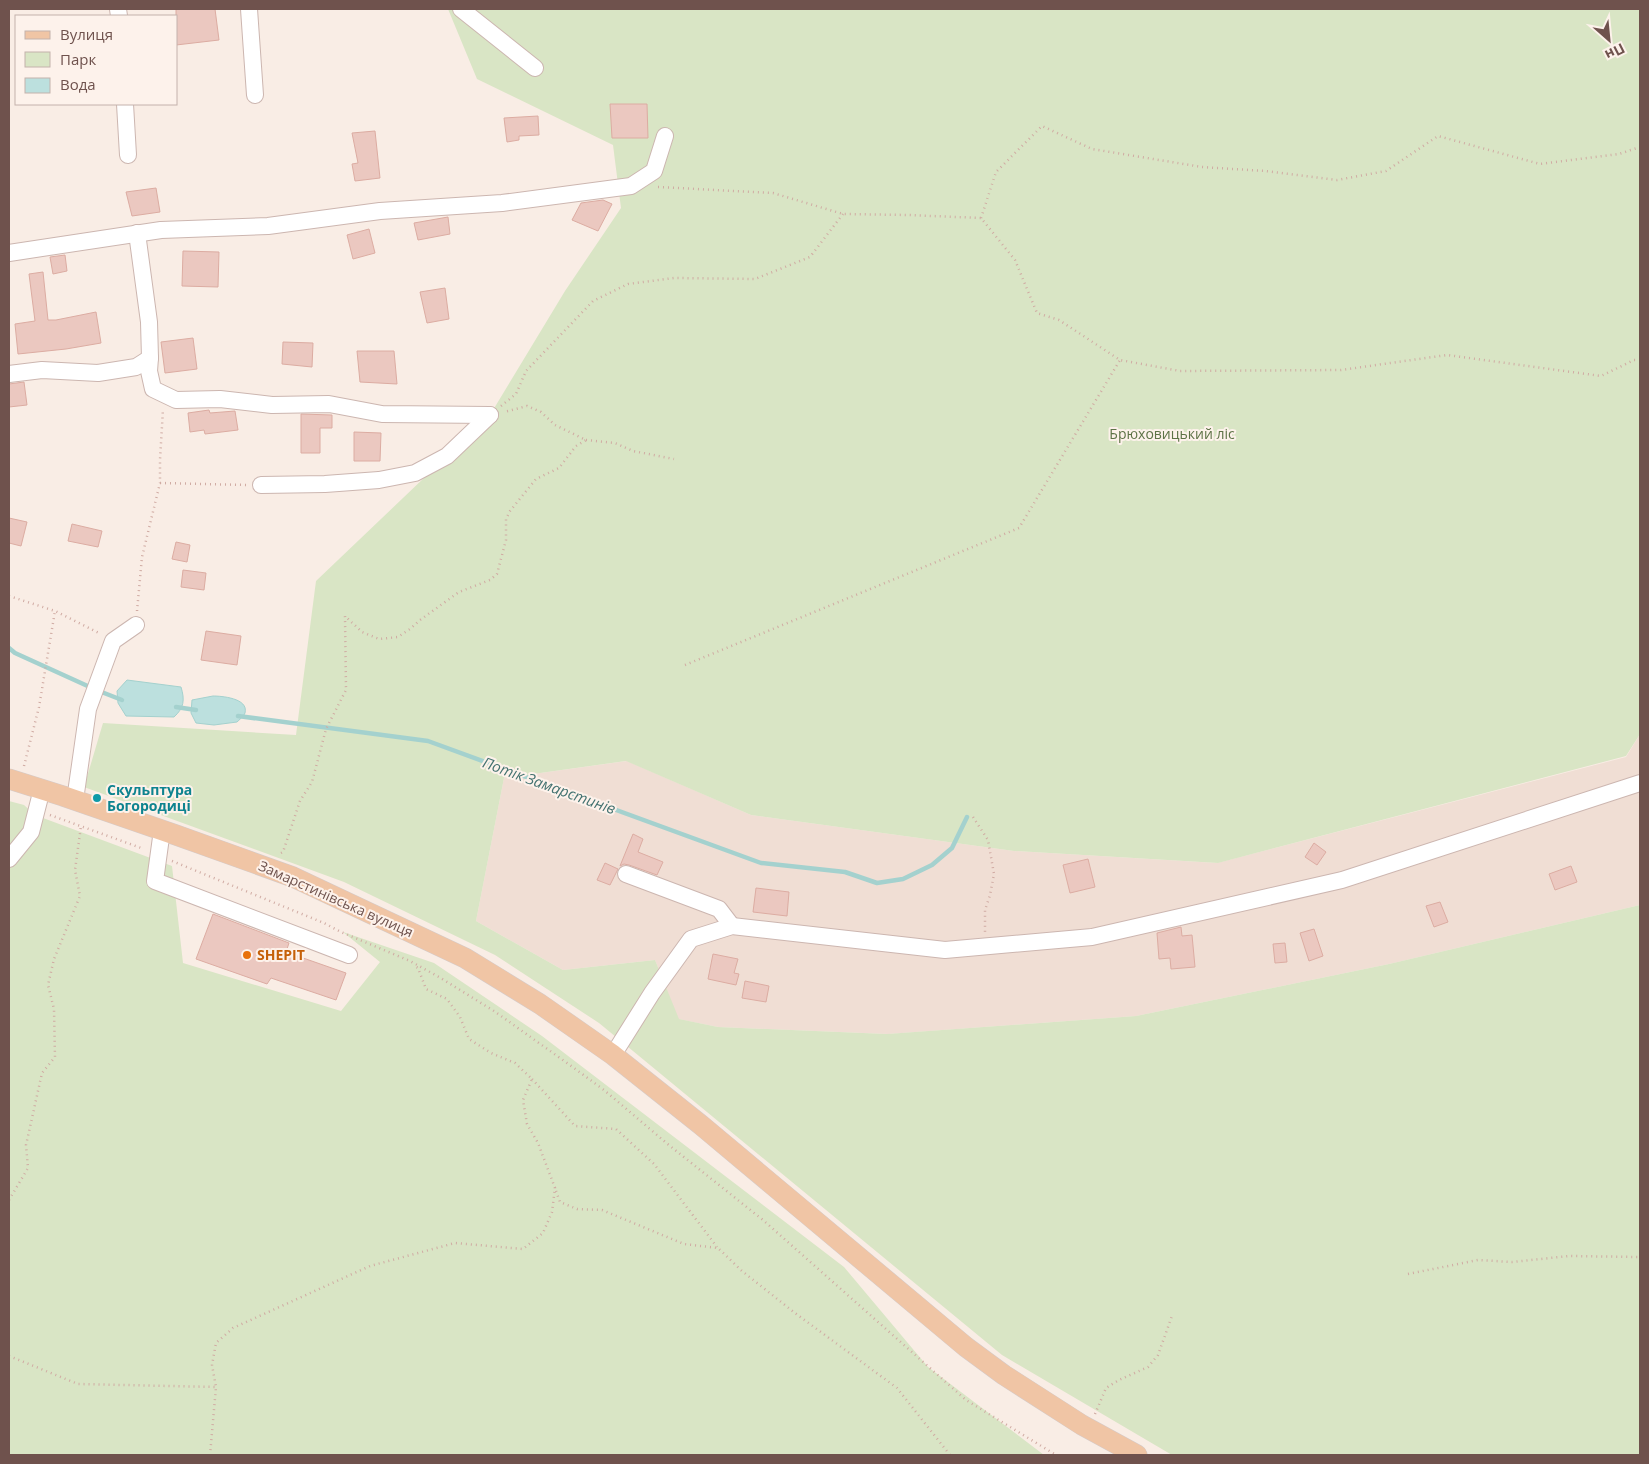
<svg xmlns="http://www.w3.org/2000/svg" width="1649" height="1464" viewBox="0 0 1649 1464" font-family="'Open Sans',sans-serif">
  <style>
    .residential { fill: #f0ded4 }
    .green { fill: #d9e5c5 }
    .water { fill: #bce0de; stroke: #a4d1ce }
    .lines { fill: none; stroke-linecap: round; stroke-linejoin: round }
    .stream { stroke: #a4d1ce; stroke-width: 4.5 }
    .building { fill: #ebc8c0; stroke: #dcaca2 }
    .minor-casing { stroke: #ccb6b0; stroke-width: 18 }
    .major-casing { stroke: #d4cbca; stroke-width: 21 }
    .path { stroke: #d0aba3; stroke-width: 2.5; stroke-dasharray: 1 4; stroke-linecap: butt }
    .minor { stroke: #fff; stroke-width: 16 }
    .major { stroke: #f0c5a5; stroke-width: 20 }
    .culture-dot { fill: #0f9aa8; stroke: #fdf2eb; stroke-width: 2 }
    .food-dot { fill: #e8710a; stroke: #fdf2eb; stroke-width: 2 }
    .labels { text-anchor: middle; stroke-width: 4; stroke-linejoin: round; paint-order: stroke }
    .park-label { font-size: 14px; fill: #5e7347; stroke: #fdf2eb }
    .culture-label { font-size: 14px; font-weight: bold; fill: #0d838f; stroke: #fdf2eb; text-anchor: start }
    .street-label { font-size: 14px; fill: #6f524d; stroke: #fdf2eb }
    .food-label { font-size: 14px; font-weight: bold; fill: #c56008; stroke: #fdf2eb; text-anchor: start }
    .water-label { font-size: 15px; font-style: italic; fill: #437270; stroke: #fdf2eb }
  </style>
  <rect width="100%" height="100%" fill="#f9ede5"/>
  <polygon class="residential" points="1640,734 1640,905 1389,964 1136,1016 888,1034 718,1027 678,1019 655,960 563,970 476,921 504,778 627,761 751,815 1014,851 1217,863 1626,757"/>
  <g class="green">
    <polygon points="448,9 1640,9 1640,734 1626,756 1218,863 1014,851 751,815 626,761 504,778 476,921 563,970 655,960 679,1019 718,1027 887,1034 1136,1016 1389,964 1640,905 1640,1455 1172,1455 1002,1355 599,1023 495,955 344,882 84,787 103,723 296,735 316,581 490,415 565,291 621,208 613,145 477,79"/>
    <polygon points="9,801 24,805 35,815 172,866 183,963 341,1011 380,962 343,932 434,963 542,1036 844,1267 928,1367 1044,1455 9,1455"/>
  </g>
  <g class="water">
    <path d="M127,680L181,687C185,700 184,708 174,717L126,716L118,703L117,691Z"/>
    <path d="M213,696C221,696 249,698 245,713C244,716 239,720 237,722L214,725L196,723L191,713L192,700Z"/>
  </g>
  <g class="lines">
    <g class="stream">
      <polyline points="9,648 15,653 92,688"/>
      <polyline points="99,691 122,700"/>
      <polyline points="176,707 196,710"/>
      <polyline points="238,716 428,741 761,863 845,872 877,883 903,879 932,865 952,848 967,817"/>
    </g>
  </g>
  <g class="building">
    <polygon points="176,9 215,9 219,40 176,45"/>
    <polygon points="610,104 647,104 648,138 612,138"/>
    <polygon points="538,116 539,135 519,136 519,140 507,142 504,118"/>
    <polygon points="375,131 380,178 355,181 352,164 358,163 352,133"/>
    <polygon points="156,188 160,212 132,216 126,192"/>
    <polygon points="603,200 612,204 598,231 572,220 581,203"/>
    <polygon points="448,217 450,234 418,240 414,223"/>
    <polygon points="369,229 375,253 353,259 347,235"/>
    <polygon points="183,251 219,252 218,287 182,286"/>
    <polygon points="65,255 67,271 53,274 50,257"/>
    <polygon points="43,272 48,320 56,320 96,312 101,343 66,349 18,354 15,324 35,321 29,274"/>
    <polygon points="445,288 449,319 427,323 420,292"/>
    <polygon points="193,338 197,369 165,373 161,342"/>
    <polygon points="283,342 313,343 312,367 282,364"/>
    <polygon points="357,351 394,351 397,384 360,382"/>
    <polygon points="24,382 27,405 9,407 9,384"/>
    <polygon points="209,410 210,413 235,411 238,430 205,434 204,430 190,432 188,413"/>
    <polygon points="301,414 332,415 332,428 320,428 320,453 301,453"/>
    <polygon points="354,432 381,433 380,461 354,461"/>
    <polygon points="9,518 27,522 21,546 9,543"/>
    <polygon points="72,524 102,531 98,547 68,541"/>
    <polygon points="176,542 190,545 187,562 172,559"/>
    <polygon points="183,570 206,573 204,590 181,587"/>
    <polygon points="206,631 241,636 237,665 201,660"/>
    <polygon points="633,834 643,839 638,852 663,862 657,875 629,865 624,864 620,866"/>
    <polygon points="1314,843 1326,852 1317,865 1305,857"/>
    <polygon points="1088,859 1095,887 1070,893 1063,865"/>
    <polygon points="605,863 618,869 610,885 597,880"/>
    <polygon points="1571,866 1577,882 1555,890 1549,874"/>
    <polygon points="756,888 789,892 787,916 753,912"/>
    <polygon points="1440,902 1448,922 1434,927 1426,906"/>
    <polygon points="213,914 289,943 286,952 346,973 336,1000 271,978 267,984 196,959"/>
    <polygon points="1181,927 1182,936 1192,935 1195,967 1171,969 1170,958 1159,959 1157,933"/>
    <polygon points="1314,929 1323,956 1309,961 1300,933"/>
    <polygon points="1285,943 1287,962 1275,963 1273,944"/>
    <polygon points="713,954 738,959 734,973 739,974 736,985 708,979"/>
    <polygon points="745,981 769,986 766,1002 742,998"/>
  </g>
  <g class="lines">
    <g class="minor-casing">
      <g id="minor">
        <polyline points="118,9 119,16"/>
        <polyline points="249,9 255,95"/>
        <polyline points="461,9 535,68"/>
        <polyline points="125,104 128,155"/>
        <polyline points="9,253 161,230 268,226 380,211 502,203 631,186 654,171 665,136"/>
        <polyline points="150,358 149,371 153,389 176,400 220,399 272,405 329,404 382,414 490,415"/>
        <polyline points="9,374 42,370 98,373 136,367 150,358 149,322 137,233"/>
        <polyline points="261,485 325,484 379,480 415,473 447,456 490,415"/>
        <polyline points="75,800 88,709 113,641 136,625"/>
        <polyline points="162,830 155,881 349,955"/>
        <polyline points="9,859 31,832 42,789"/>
        <polyline points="626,874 719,909 732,926"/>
        <polyline points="613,1055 652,993 691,939 732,926 945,950 1092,937 1342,880 1640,783"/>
      </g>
    </g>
    <g class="major-casing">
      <polyline id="major" points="9,779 63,796 176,835 293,877 465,958 540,1004 613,1055 701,1125 966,1347 1004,1375 1082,1425 1137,1455"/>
    </g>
    <g class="path">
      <polyline points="658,187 773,193 843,214 908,215 981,218 1015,260 1037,313 1059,320 1120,360 1180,371 1341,370 1447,355 1601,376 1634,360 1640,360"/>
      <polyline points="981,218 996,172 1042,126 1092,149 1202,167 1265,171 1337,180 1386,171 1438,136 1540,164 1619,154 1640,147"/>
      <polyline points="501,406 516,394 526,371 593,301 628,284 674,278 755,279 810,257 843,214"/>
      <polyline points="586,440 615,443 633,451 674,459"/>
      <polyline points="160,483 247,485"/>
      <polyline points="9,596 55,611 101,634"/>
      <polyline points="137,611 142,557 160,483 160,460 163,409"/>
      <polyline points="685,665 1019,528 1120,360"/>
      <polyline points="24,766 39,707 55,611"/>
      <polyline points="50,815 144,849"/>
      <polyline points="973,817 988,840 994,874 990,895 985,910 985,932"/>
      <polyline points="281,853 283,852 300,801 312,782 326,729 346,690 345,616 362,632 379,639 398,637 410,629 420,620 459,592 490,580 497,574 506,540 506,519 510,511 536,479 559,468 576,446 586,440 555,425 541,412 527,406 504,412"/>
      <polyline points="172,861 324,923 341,932 410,961 439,977 494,1011 574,1068 604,1090 670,1146 763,1220 966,1400 1056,1455"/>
      <polyline points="532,1079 575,1126 616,1129 654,1164 717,1247"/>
      <polyline points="556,1191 560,1202 577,1209 602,1210 684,1244 718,1248 742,1271 795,1313 897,1388 950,1455"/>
      <polyline points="9,1200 28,1168 26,1145 42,1073 55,1057 54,1009 48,985 54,959 80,896 75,870 81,826"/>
      <polyline points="1408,1274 1478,1260 1512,1262 1569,1256 1640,1257"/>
      <polyline points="9,1356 78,1384 216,1387"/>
      <polyline points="1095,1414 1106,1388 1119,1380 1148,1367 1158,1355 1172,1316"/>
      <polyline points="210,1455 216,1387 212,1365 216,1343 233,1328 370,1266 455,1243 523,1249 543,1233 552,1212 555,1188 538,1143 527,1124 523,1100 532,1079 515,1063 491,1053 469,1039 460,1017 447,999 426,989 418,968 415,966"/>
    </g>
    <use href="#minor" class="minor"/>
    <use href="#major" class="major"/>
  </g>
  <circle class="culture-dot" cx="97" cy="798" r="5"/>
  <circle class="food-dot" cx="247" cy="955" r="5"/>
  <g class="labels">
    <g class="park-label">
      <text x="1172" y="439">Брюховицький ліс</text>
    </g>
    <g class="culture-label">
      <text x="107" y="795">Скульптура<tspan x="107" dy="16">Богородиці</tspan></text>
    </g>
    <g class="street-label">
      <text transform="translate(336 899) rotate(24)" y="5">Замарстинівська вулиця</text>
    </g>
    <g class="food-label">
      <text x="257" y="960">SHEPIT</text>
    </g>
    <g class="water-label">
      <text transform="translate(549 786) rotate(20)" y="5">Потік Замарстинів</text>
    </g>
  </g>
  <rect width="1649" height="1464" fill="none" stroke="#6f524d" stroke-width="20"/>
  <rect x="15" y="15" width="162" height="90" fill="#fdf2eb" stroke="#c4b2ac"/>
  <rect x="25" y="31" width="25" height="8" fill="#f0c5a5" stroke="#c4b2ac"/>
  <text x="60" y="40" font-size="15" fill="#6f524d">Вулиця</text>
  <rect x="25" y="52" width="25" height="15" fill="#d9e5c5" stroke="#c4b2ac"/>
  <text x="60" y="65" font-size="15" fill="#6f524d">Парк</text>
  <rect x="25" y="78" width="25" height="15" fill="#bce0de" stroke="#c4b2ac"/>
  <text x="60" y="90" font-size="15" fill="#6f524d">Вода</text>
  <g transform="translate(1609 40) rotate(153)" stroke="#fdf2eb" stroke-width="4" paint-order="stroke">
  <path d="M0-4L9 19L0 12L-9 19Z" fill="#6f524d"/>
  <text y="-8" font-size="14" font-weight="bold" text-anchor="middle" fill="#6f524d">Пн</text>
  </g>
</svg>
